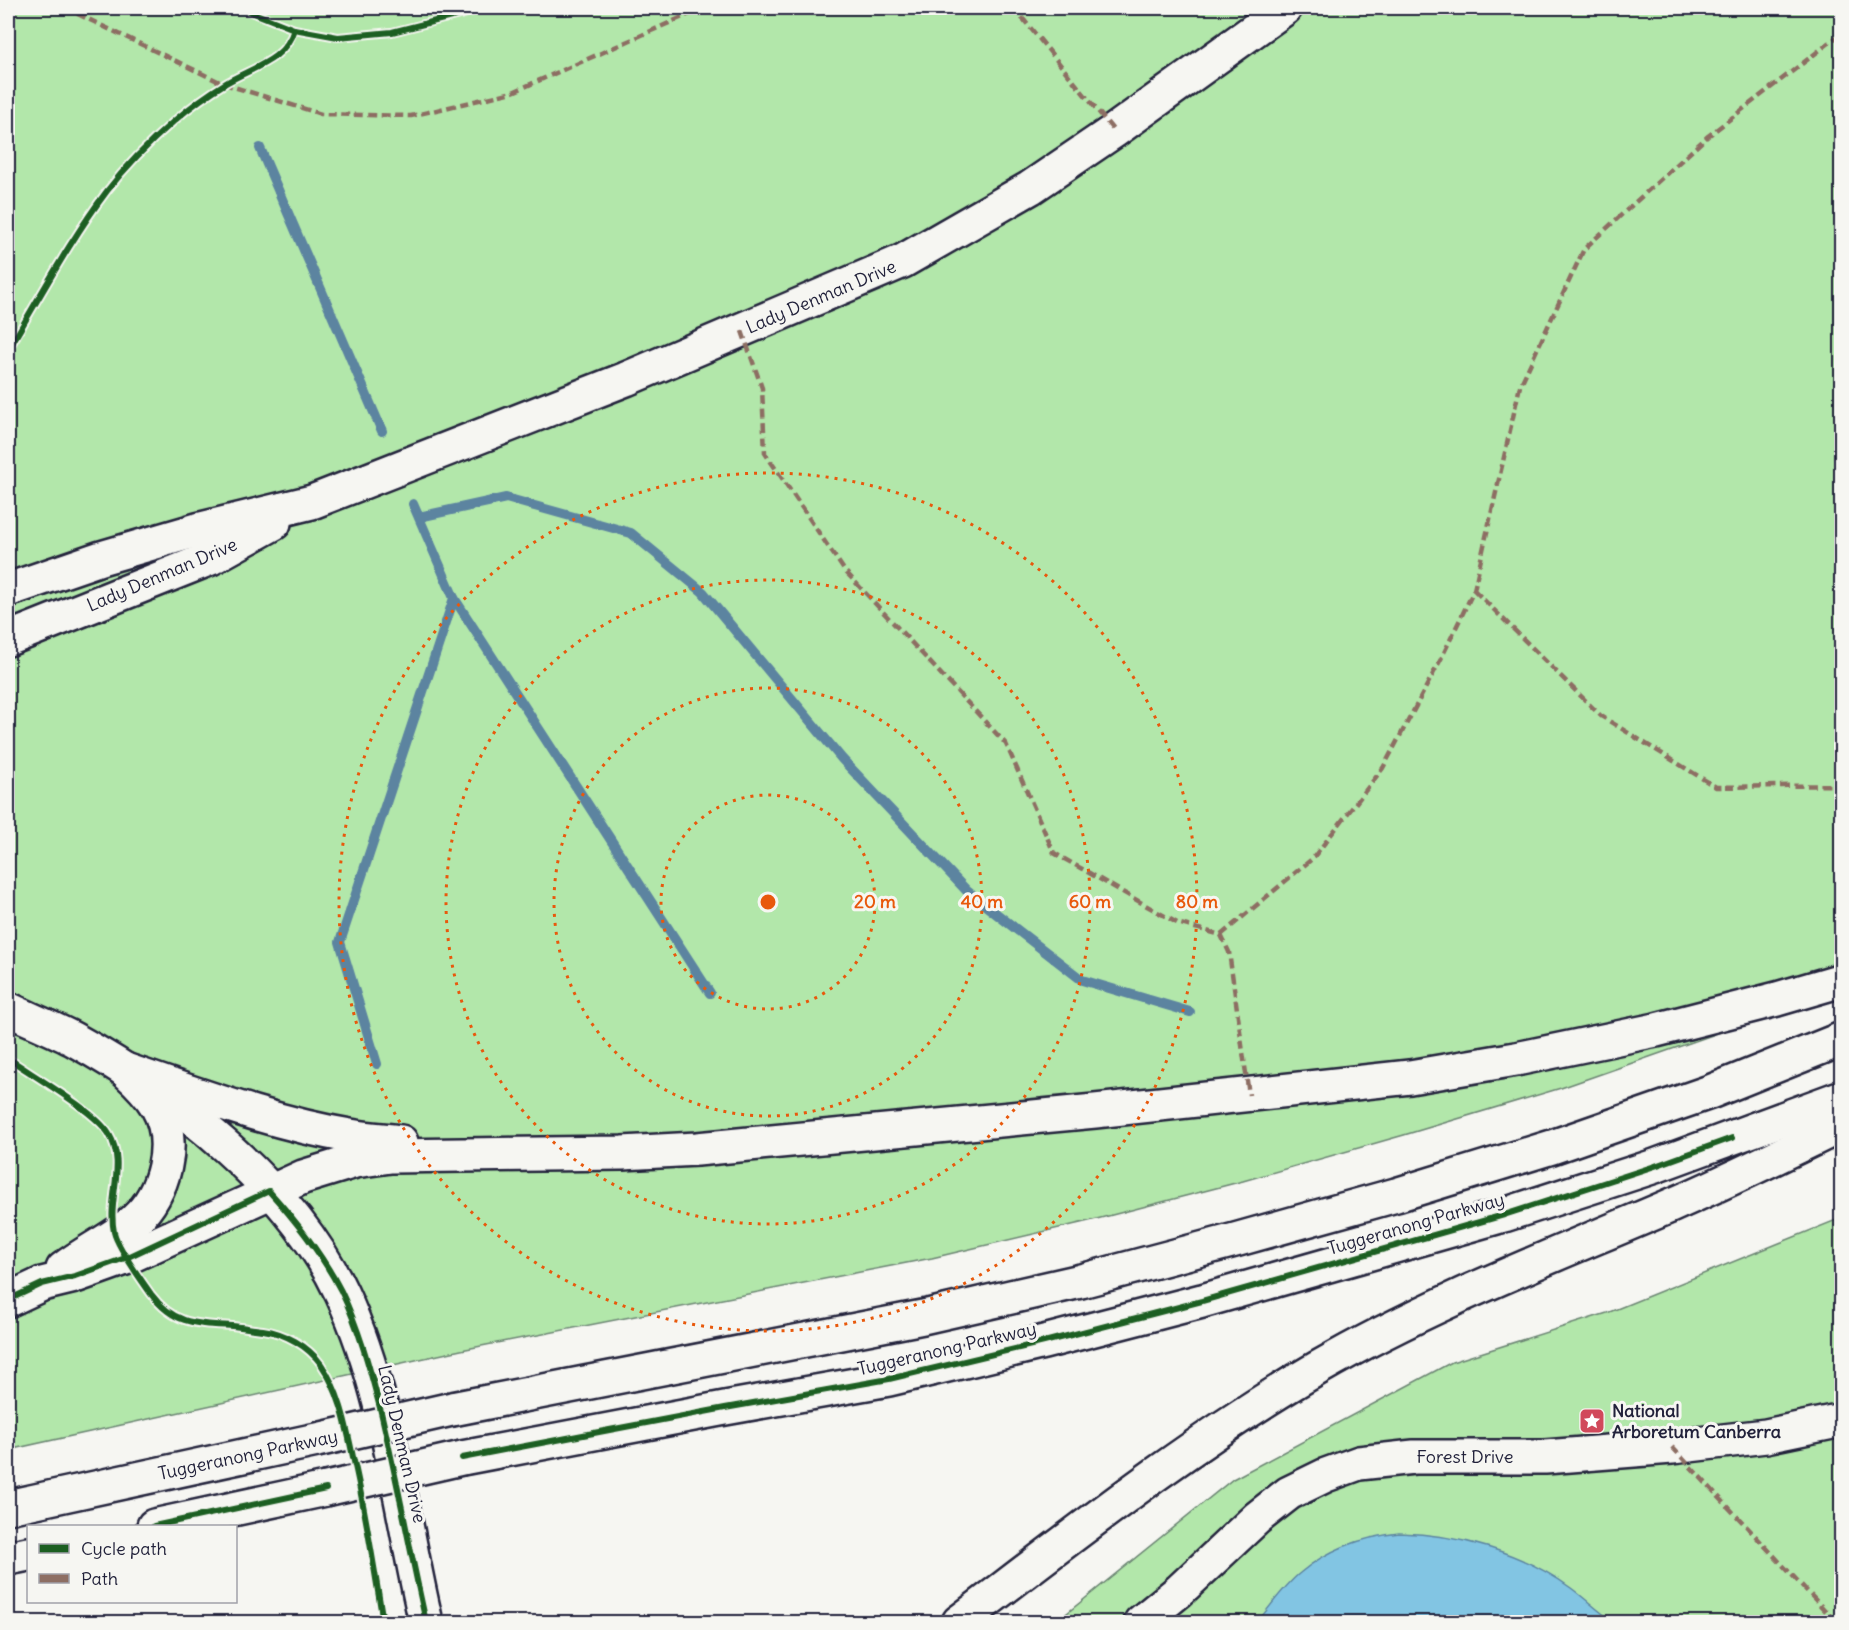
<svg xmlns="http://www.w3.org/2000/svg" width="1849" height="1630" viewBox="0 0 1849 1630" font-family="Delius,sans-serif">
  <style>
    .green { fill: #b2e7aa; stroke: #6a8472; stroke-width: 1.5 }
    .water { fill: #82c5e3; stroke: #5c84a0; stroke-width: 1.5 }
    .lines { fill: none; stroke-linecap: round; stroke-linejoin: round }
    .stream { stroke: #5c84a0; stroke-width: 10 }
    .minor-casing { stroke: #22223b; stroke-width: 38 }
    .highway-casing { stroke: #22223b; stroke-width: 38 }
    .minor { stroke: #f6f6f2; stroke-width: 33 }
    .highway { stroke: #f6f6f2; stroke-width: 33 }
    .highway-bridge-casing { stroke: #22223b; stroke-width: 38; stroke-linecap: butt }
    .highway-bridge { stroke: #f6f6f2; stroke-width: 33 }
    .quiet { stroke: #8d6e63; stroke-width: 4.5; stroke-dasharray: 9 4.5; stroke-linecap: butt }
    .cycleway-casing { stroke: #f6f6f2; stroke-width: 10 }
    .cycleway { stroke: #1b5e20; stroke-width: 6 }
    .ring { fill: none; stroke: #e8590c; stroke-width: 3; stroke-dasharray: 3 6 }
    .labels { text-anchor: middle; stroke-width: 6; stroke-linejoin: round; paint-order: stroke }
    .street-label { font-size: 18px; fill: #22223b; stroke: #f6f6f2 }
    .poi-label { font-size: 18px; font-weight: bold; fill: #22223b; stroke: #f6f6f2; text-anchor: start }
    .centre { fill: #e8590c; stroke: #f6f6f2; stroke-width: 3 }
    .ring-label { font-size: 18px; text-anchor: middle; font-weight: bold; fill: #e8590c; stroke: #f6f6f2; stroke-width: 6; stroke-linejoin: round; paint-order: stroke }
  </style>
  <rect width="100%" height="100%" fill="#f6f6f2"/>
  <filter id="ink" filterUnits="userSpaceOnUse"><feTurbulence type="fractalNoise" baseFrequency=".0167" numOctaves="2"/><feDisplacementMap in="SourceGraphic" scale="12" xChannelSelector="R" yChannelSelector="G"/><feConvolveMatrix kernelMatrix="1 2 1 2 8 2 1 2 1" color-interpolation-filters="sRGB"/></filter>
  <g filter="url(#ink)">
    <g class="green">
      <polygon points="8,8 1841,8 1841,983 1718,1033 1561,1088 1404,1135 1243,1181 1089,1221 932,1258 461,1350 8,1450"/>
      <polygon points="1841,1218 1841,1622 1056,1622 1233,1479 1452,1362 1607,1313"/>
    </g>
    <path class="water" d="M1399,1533C1459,1534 1523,1553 1571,1588C1586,1599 1599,1612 1614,1622H1257C1271,1606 1284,1586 1300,1573C1328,1549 1363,1537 1399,1533Z"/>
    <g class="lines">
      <g class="stream">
        <polyline points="260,148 382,431"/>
        <polyline points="419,517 506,498 631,533 703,592 842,759 967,891 1082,980 1190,1012"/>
        <polyline points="454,598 710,993"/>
        <polyline points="377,1064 340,942 454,598 413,504"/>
      </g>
      <g class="minor-casing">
        <g id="minor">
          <polyline points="8,590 101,558 197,530 312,502 626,379 903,261 1030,188 1114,131 1285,8"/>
          <polyline points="8,639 211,558 274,523"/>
          <path d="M8,1009C29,1019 52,1028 73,1039C175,1095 292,1187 342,1294C389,1395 401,1515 426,1622"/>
          <polyline points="1141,1622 1179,1591 1257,1518 1289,1493 1326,1475 1359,1463 1414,1457 1545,1457 1672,1447 1766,1436 1842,1420"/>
        </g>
      </g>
      <g class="highway-casing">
        <g id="highway">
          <path d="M125,1070C199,1095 273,1123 350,1136C367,1139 384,1140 401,1142"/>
          <path d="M63,1269C86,1251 114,1239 135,1220C164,1194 178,1142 157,1106C149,1093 138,1082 127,1072"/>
          <polyline points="8,1300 42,1284 75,1276 128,1257 303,1177 355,1161 391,1156 622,1153 697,1149 1095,1111 1410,1077 1516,1059 1656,1030 1777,999 1842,980"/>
          <polyline points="452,1409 923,1317 1081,1281 1235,1240 1396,1195 1552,1147 1710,1092 1842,1039"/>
          <polyline points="462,1458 725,1408 889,1379 1044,1342 1202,1301 1504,1215 1655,1166 1842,1097"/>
          <polyline points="8,1507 317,1440"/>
          <polyline points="154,1526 326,1489"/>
          <polyline points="8,1558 28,1554"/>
          <path d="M959,1622C1075,1534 1191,1442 1318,1368C1430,1303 1551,1257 1670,1206C1728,1181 1785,1153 1842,1125"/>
        </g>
      </g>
      <use href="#minor" class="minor"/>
      <use href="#highway" class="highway"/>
      <g class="highway-bridge-casing">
        <g id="highway-bridge">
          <polyline points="317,1440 452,1409"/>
          <polyline points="326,1489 462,1458"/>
        </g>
      </g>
      <use href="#highway-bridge" class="highway-bridge"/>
      <g class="quiet">
        <polyline points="65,8 224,84 321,114 411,116 513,92 703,8"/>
        <polyline points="1012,8 1024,20 1114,131"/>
        <polyline points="742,331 762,388 765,453 844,570 1006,744 1054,853 1177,923 1221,935 1229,952 1249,1095"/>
        <polyline points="1474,590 1601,716 1716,787 1842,785"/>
        <polyline points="1221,935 1313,858 1383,768 1441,659 1474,590 1520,386 1584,249 1708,136 1842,33"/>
        <polyline points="1672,1447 1836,1622"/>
      </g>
      <g class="cycleway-casing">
        <g id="cycleway">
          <polyline points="241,8 294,29 338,37 392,32 487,8"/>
          <path d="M8,350C40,297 70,240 107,191C127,165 150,142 174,121C189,108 208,94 226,83C253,67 285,61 294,29"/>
          <path d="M8,1058C32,1075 95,1111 109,1134C127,1164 107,1199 114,1232C117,1247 142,1281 151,1294C174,1325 197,1324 232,1326C242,1327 253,1329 263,1330C285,1333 308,1346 321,1364C340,1392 346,1424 353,1457C366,1512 374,1567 383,1622"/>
          <path d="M8,1300L42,1284L75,1276L128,1257L269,1191C297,1222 322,1254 341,1291C359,1328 370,1369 380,1408C397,1479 410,1551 426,1622"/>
          <polyline points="462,1458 725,1408 889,1379 1044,1342 1202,1301 1504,1215 1655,1166 1732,1138"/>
          <polyline points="154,1526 326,1489"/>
        </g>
      </g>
      <use href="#cycleway" class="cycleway"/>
    </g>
  </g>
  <g class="ring">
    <circle cx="768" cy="902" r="107"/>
    <circle cx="768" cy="902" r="214"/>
    <circle cx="768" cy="902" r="322"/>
    <circle cx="768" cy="902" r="429"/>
  </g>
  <defs>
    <g id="sight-square" transform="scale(1.35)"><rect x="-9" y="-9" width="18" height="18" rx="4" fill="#d1495b" stroke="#f6f6f2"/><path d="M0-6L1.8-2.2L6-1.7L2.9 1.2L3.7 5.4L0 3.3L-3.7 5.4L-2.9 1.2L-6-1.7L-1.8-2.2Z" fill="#fff"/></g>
  </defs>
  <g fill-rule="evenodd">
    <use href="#sight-square" x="1592" y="1421"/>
  </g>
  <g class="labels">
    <g class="street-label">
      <text transform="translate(821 297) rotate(-23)" y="6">Lady Denman Drive</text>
      <text transform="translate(162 575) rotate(-23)" y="6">Lady Denman Drive</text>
      <text transform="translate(1416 1224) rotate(-16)" y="6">Tuggeranong Parkway</text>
      <text transform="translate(947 1349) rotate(-13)" y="6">Tuggeranong Parkway</text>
      <text transform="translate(402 1444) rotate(77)" y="6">Lady Denman Drive</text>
      <text transform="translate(248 1455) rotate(-12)" y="6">Tuggeranong Parkway</text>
      <text x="1465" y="1463">Forest Drive</text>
    </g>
    <g class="poi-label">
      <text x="1612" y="1417">National<tspan x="1612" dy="21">Arboretum Canberra</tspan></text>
    </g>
  </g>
  <circle cx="768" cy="902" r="9" class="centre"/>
  <g class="ring-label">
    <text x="875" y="908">20 m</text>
    <text x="982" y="908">40 m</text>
    <text x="1090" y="908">60 m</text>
    <text x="1197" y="908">80 m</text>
  </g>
  <rect width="1849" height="1630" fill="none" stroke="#f6f6f2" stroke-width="30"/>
  <rect x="15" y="15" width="1819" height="1600" fill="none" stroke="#22223b" stroke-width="2" filter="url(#ink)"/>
  <rect x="27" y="1525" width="210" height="78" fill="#f6f6f2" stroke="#a1a1a9" stroke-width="1.5"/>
  <rect x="39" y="1544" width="30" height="9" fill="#1b5e20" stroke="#a1a1a9" stroke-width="1.5"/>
  <text x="81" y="1555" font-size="18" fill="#22223b">Cycle path</text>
  <rect x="39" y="1574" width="30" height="9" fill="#8d6e63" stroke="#a1a1a9" stroke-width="1.5"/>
  <text x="81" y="1585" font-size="18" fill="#22223b">Path</text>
</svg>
